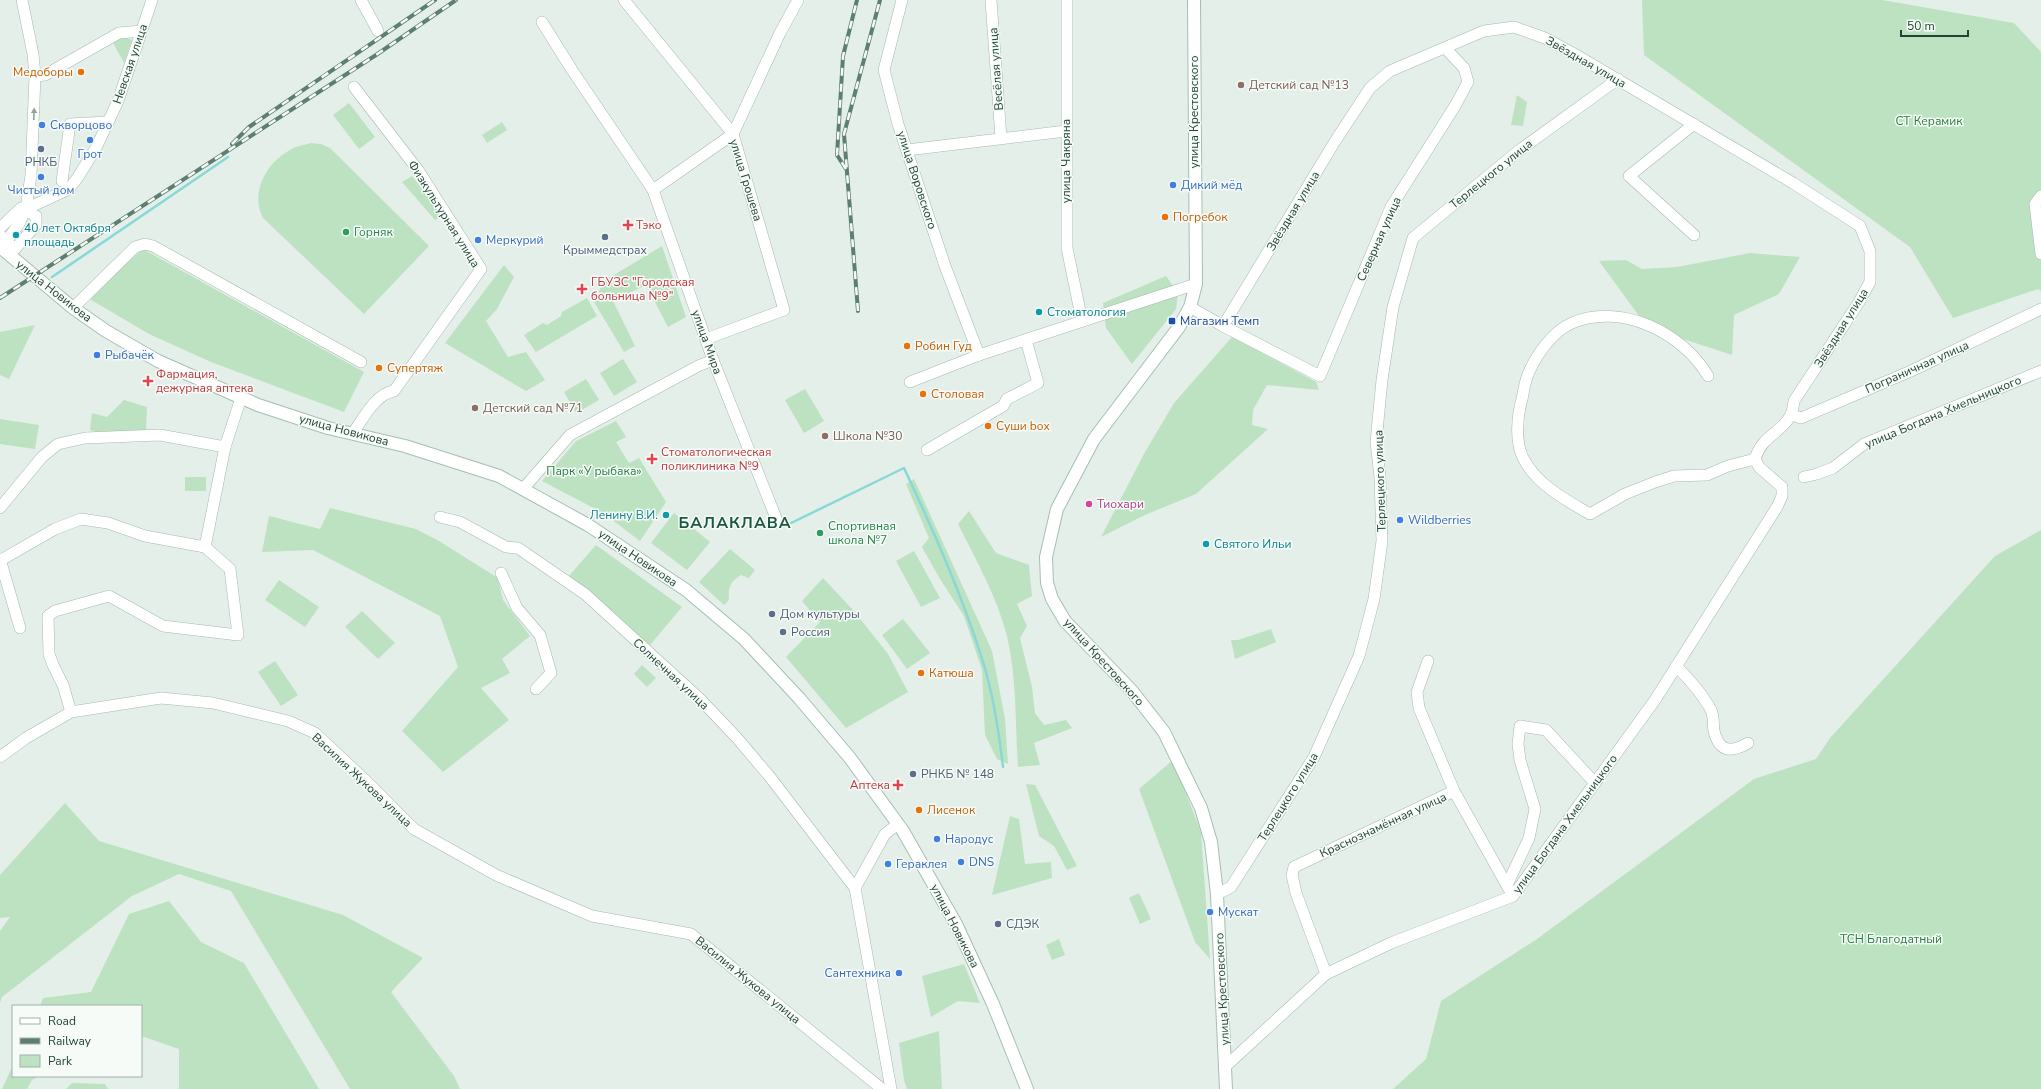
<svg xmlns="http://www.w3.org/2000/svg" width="2041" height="1089" viewBox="0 0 2041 1089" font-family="'Nunito Sans',sans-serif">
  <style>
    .green { fill: #bce2c1 }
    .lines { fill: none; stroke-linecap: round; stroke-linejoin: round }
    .stream { stroke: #88d8d9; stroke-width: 2.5 }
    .street-casing { stroke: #a6b8b0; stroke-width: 12 }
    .secondary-casing { stroke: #a5bfb2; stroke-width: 14 }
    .street { stroke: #fff; stroke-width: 11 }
    .secondary { stroke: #fff; stroke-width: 12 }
    .rail-casing { stroke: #5c7f71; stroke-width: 4 }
    .rail { stroke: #f6fbf8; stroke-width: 2.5; stroke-dasharray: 8; stroke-linecap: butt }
    .oneway { fill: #90a29a }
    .food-dot { fill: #e8710a; stroke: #f6fbf8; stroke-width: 1.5 }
    .education-dot { fill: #8d6e63; stroke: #f6fbf8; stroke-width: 1.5 }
    .shop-dot { fill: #3f7fe0; stroke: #f6fbf8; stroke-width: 1.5 }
    .service-dot { fill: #5c6f8a; stroke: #f6fbf8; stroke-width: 1.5 }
    .health-dot { fill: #e0444e; stroke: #f6fbf8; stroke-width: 1.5 }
    .leisure-dot { fill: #2e9e5b; stroke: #f6fbf8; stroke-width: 1.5 }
    .culture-dot { fill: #0f9aa8; stroke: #f6fbf8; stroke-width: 1.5 }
    .transit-dot { fill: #1a4fb4; stroke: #f6fbf8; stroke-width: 1.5 }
    .hotel-dot { fill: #d1479c; stroke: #f6fbf8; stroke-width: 1.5 }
    .labels { text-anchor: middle; stroke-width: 3; stroke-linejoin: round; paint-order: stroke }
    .street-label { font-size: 12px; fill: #214436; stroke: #f6fbf8 }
    .food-label { font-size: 12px; fill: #c56008; stroke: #f6fbf8; text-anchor: start }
    .education-label { font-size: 12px; fill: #785e54; stroke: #f6fbf8; text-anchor: start }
    .park-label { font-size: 12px; fill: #277f3d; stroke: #f6fbf8 }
    .shop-label { font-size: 12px; fill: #366cbe; stroke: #f6fbf8; text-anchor: start }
    .service-label { font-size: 12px; fill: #4e5e75; stroke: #f6fbf8; text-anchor: start }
    .health-label { font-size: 12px; fill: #be3a42; stroke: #f6fbf8; text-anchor: start }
    .culture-label { font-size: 12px; fill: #0d838f; stroke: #f6fbf8; text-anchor: start }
    .leisure-label { font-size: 12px; fill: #27864d; stroke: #f6fbf8; text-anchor: start }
    .transit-label { font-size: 12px; fill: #164399; stroke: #f6fbf8; text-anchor: start }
    .hotel-label { font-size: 12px; fill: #b23c85; stroke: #f6fbf8; text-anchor: start }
    .district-label { font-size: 16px; font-weight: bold; letter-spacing: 1px; fill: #1b5941; stroke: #f6fbf8 }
  </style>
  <rect width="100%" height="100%" fill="#e5efe9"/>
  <g class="green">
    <polygon points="1642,0 1882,0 2014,23 2041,52 2041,291 2038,289 1953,318 1910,247 1644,55"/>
    <polygon points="118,35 132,40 124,63 112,41"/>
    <polygon points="1517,95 1527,102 1523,126 1511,125"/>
    <polygon points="349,103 375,137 359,149 333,115"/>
    <polygon points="502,122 507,130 487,143 482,135"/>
    <path d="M311,143L321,144L330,148L429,246L364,314L263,218C250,193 266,163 290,150C296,146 304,145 311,143Z"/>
    <polygon points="412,176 443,215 435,220 402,182"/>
    <polygon points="662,246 686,317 668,327 646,285 613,301 635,346 624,352 594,302 604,281"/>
    <polygon points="143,249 364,372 344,412 211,362 149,334 88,298"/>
    <polygon points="1750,253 1800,257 1779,294 1734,315 1732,355 1683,339 1639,316 1599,261 1626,260 1642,269 1677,267"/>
    <polygon points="504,265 514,277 497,309 486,321 508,357 526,352 545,380 526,391 445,343"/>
    <polygon points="1166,276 1178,293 1176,309 1132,364 1106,328 1103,303"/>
    <polygon points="587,298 597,316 536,352 524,335 543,323 547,325 561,316 562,312"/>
    <polygon points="35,325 9,379 0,375 0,332"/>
    <polygon points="1232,337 1316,382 1319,390 1267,385 1253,410 1252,425 1268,429 1196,494 1145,515 1101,537 1145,452 1174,403"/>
    <polygon points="623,359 637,382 614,396 600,373"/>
    <polygon points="586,379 599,400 576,413 564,392"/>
    <polygon points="805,389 824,421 804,433 785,400"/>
    <polygon points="124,400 147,407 146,430 101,433 90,430 92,413 107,417"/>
    <polygon points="0,419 39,425 35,449 0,444"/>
    <polygon points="616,421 626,437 616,442 629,463 639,458 666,502 640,541 603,513 542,481 576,441"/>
    <rect x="185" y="477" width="21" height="14"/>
    <polygon points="914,479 992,651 1005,719 1008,764 997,759 985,735 982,670 964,616 940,579 922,547 929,538 906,484"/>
    <polygon points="330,508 416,529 439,541 498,578 503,600 530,636 502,659 510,673 481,688 509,720 443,772 402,731 458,667 440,616 313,550 262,552 269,516 320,529"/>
    <path d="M969,511L996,553L1029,565L1032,596L1017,604L1027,626L1020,638L1032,687L1035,713L1044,725L1066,720L1072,728L1034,743L1040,765L1018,767C1015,723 1017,679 1007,636C997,597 976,560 958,524Z"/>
    <polygon points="674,513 710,542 687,570 651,543"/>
    <polygon points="2041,530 2041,1089 1393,1089 1426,1059 1441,1001 1537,939 1754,779 1816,759 1830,738 1995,556"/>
    <polygon points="596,545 682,607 650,645 569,576"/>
    <path d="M730,549L755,570L749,578L741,575C730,582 728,587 729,600L724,605L699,582Z"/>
    <polygon points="914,551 940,598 921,607 896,561"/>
    <polygon points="823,578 854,611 888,654 908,692 846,728 786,657 820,622 802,601"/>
    <polygon points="279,580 319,607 305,627 265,600"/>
    <polygon points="362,611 395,643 378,659 345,627"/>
    <polygon points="903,619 930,653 907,669 882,635"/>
    <polygon points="1271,629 1276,642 1235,659 1231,640 1238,640"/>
    <polygon points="275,661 298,695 281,706 258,672"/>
    <polygon points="642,665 656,678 647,687 634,674"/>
    <polygon points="1173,760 1201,832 1210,959 1195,942 1139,789"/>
    <polygon points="1026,784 1035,785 1077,866 1067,870 1054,846 1039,836"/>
    <polygon points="65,803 99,841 343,915 423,958 391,992 454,1076 460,1089 350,1089 231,891 179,874 132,896 2,997 0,1003 0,931 10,917 0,918 0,875"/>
    <polygon points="1010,816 1019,819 1025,864 1051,862 1052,878 992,895"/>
    <polygon points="1139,893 1151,919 1140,924 1129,898"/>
    <polygon points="169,901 201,942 244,963 319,1089 179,1089 179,1049 141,1036 141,1006 40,1006 43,998 91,992 129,914"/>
    <polygon points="1059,939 1065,955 1052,960 1046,945"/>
    <polygon points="964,964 980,1003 958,1001 931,1017 922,976"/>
    <polygon points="939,1031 942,1089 907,1089 904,1080 899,1043"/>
    <polygon points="13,1065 13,1076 39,1076 32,1080 27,1089 2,1089"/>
    <polygon points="72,1083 105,1084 108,1089 66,1089"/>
  </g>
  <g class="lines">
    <g class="stream">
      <polyline points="52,277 228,157"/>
      <path d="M785,526L904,468C934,532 963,597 984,665C994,698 999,733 1003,767"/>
    </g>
    <g class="street-casing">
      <g id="street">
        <polyline points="361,0 378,31"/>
        <polyline points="624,0 733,134 784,310 706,339"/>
        <polyline points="902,0 884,70 898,124 945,266 979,355"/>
        <polyline points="991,0 1001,138"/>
        <polyline points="1067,0 1067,248 1082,321"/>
        <polyline points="542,22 572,70 653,190 713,360 778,523"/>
        <polyline points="35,76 45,75 119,33 142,31"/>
        <polyline points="1694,124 1629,176 1694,235"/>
        <polyline points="907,150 1066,131"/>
        <polyline points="62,181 70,124 108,122"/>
        <polyline points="653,190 733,134 780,33 798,0"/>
        <polyline points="2041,196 2035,204 2041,254"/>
        <polyline points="26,209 69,189 78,177 96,148 118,101 152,0"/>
        <polyline points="0,228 21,208 36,216 36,225 15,249 0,235"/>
        <polyline points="1,248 19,224 26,209 31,175 35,76 33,54 22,0"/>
        <path d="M1190,307L1223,326L1334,143L1370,88L1390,71L1484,31L1514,27L1545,38L1576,55L1793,183L1860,226L1870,251V282L1859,302L1794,401C1793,406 1793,412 1790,416C1782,433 1762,435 1755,459L1759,467L1782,487V496L1777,507L1655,700L1513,896L1391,943L1326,974L1227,1065"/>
        <polyline points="73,308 135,247 145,244 153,246 361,362"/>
        <polyline points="1223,326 1320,376 1391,207 1455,106 1468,82 1464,68 1446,49"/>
        <path d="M1708,376C1683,333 1621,302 1572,323C1553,331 1537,354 1529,372C1525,380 1524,390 1522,399C1517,417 1515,441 1523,458C1537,485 1566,500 1590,514L1625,494L1655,482L1674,476L1707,475L1728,466L1755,459"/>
        <polyline points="910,382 979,355 1196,284"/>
        <polyline points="1792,415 1801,418 1911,371 2041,309"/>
        <path d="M353,433C363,419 375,394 394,391L481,269L418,170L354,87"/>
        <polyline points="927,450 1003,406 1007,399 1038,383 1026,340"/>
        <polyline points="1804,477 1817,474 1833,468 1864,444 2041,371"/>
        <polyline points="523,489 570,435 698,366 713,360"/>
        <polyline points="0,508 42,457 58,444 85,438 160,435 225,447"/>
        <polyline points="440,517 460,522 506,547 518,548 585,594 700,699 737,738 770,777 855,888"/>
        <polyline points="205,547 225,447 241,398"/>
        <polyline points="0,559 20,628"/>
        <polyline points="1,560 55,529 81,519 108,523 145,536 205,547 230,569 238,635 163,626 109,596 55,611 48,616 49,654 53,665 63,685 71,712"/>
        <polyline points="501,573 517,608 540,635 551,673 536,689"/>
        <polyline points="1428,661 1417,692 1419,708 1454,791 1509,889"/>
        <path d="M1676,666C1690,680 1702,693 1711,710C1714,716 1713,724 1714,731C1719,752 1731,753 1748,743"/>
        <polyline points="0,757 26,738 71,712 161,698 213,703 288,721 315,733 364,779 414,829 496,875 592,916 691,934 882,1089"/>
        <polyline points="1507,885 1529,838 1535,809 1520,760 1518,744 1520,726 1546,730 1595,783"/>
        <polyline points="1217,894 1231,887 1314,757 1359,656 1374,599 1382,541 1380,477 1376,442 1382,380 1393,307 1413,238 1517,152 1618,79"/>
        <polyline points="1326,974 1296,893 1292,875 1294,867 1454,791"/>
        <polyline points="891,1089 855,888 885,834 898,824"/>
      </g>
    </g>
    <g class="secondary-casing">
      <g id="secondary">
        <polyline points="1194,0 1196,284 1190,307 1179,327 1094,439 1057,509 1046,557 1047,583 1052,599 1065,621 1132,691 1164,732 1201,808 1211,842 1217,894 1226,1089"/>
        <polyline points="0,247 73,308 106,331 158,361 258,405 328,428 405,446 499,476 588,525 686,590 744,639 799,698 850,758 903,831 956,924 993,1004 1027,1089"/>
      </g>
    </g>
    <use href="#street" class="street"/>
    <use href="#secondary" class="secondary"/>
    <g class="rail-casing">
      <g id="rail">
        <polyline points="232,144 249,127 435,0"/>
        <polyline points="846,169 837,155 843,56 857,0"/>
        <polyline points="0,298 376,55 456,0"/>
        <polyline points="858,311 844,134 880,0"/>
      </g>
    </g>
    <use href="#rail" class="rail"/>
  </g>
  <defs><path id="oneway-solid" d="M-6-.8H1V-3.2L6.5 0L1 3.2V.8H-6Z"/></defs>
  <use class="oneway" href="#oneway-solid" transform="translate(34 114) rotate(-88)"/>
  <g class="food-dot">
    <circle cx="81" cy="72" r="4"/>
    <circle cx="1165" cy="217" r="4"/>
    <circle cx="907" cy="346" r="4"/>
    <circle cx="379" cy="368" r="4"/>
    <circle cx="923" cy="394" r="4"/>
    <circle cx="988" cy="426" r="4"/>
    <circle cx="921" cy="673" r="4"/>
    <circle cx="919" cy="810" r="4"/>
  </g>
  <g class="education-dot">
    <circle cx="1241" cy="85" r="4"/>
    <circle cx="475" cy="408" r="4"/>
    <circle cx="825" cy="436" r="4"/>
  </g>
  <g class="shop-dot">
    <circle cx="42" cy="125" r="4"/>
    <circle cx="90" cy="140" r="4"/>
    <circle cx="41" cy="177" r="4"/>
    <circle cx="1173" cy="185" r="4"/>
    <circle cx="478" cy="240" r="4"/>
    <circle cx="97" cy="355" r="4"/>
    <circle cx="1400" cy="520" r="4"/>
    <circle cx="937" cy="839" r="4"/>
    <circle cx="961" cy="862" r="4"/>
    <circle cx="888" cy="864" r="4"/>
    <circle cx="1210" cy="912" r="4"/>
    <circle cx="899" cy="973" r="4"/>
  </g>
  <g class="service-dot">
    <circle cx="41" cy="149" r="4"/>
    <circle cx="605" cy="237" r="4"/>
    <circle cx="772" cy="614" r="4"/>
    <circle cx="783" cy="632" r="4"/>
    <circle cx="913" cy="774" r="4"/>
    <circle cx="998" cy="924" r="4"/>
  </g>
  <g class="health-dot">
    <path d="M626 219h4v4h4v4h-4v4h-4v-4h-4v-4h4z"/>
    <path d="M580 283h4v4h4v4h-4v4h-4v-4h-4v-4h4z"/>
    <path d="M146 375h4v4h4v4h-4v4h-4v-4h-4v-4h4z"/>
    <path d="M650 453h4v4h4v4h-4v4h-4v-4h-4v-4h4z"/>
    <path d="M896 779h4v4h4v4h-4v4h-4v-4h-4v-4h4z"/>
  </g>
  <g class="leisure-dot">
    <circle cx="346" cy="232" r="4"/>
    <circle cx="820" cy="533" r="4"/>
  </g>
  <g class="culture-dot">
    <circle cx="16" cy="235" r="4"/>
    <circle cx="1039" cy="312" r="4"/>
    <circle cx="666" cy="515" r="4"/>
    <circle cx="1206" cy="544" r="4"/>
  </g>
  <rect class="transit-dot" x="1168" y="317" width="8" height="8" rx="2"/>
  <circle class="hotel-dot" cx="1089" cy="504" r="4"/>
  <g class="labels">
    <g class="street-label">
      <text transform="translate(1586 62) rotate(30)" y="4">Звёздная улица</text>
      <text transform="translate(130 64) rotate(-71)" y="4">Невская улица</text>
      <text transform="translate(996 69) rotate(-94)" y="4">Весёлая улица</text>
      <text transform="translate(1194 112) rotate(-90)" y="4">улица Крестовского</text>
      <text transform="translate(1066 161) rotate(-90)" y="4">улица Чакряна</text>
      <text transform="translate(1491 174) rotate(-39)" y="4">Терлецкого улица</text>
      <text transform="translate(746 180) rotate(73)" y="4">улица Грошева</text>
      <text transform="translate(917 180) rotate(72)" y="4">улица Воровского</text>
      <text transform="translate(1293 211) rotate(-59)" y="4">Звёздная улица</text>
      <text transform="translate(444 214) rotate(58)" y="4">Физкультурная улица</text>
      <text transform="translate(1379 239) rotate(-66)" y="4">Северная улица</text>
      <text transform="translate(54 291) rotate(38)" y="4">улица Новикова</text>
      <text transform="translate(1841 328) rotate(-58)" y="4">Звёздная улица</text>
      <text transform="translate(707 342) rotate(70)" y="4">улица Мира</text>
      <text transform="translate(1917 367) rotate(-24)" y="4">Пограничная улица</text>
      <text transform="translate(1943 412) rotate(-23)" y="4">улица Богдана Хмельницкого</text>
      <text transform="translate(344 430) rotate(15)" y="4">улица Новикова</text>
      <text transform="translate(1380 481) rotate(-92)" y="4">Терлецкого улица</text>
      <text transform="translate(638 558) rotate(34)" y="4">улица Новикова</text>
      <text transform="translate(1104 662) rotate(48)" y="4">улица Крестовского</text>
      <text transform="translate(671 674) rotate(43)" y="4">Солнечная улица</text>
      <text transform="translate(362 780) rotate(43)" y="4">Василия Жукова улица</text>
      <text transform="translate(1288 797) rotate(-58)" y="4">Терлецкого улица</text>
      <text transform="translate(1565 824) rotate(-54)" y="4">улица Богдана Хмельницкого</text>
      <text transform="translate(1383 825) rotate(-25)" y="4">Краснознамённая улица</text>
      <text transform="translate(955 926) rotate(63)" y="4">улица Новикова</text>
      <text transform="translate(748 980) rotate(39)" y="4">Василия Жукова улица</text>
      <text transform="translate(1222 989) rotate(-93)" y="4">улица Крестовского</text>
    </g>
    <g class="food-label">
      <text x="73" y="76" text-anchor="end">Медоборы</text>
      <text x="1173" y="221">Погребок</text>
      <text x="915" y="350">Робин Гуд</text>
      <text x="387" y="372">Супертяж</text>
      <text x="931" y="398">Столовая</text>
      <text x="996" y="430">Суши box</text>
      <text x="929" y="677">Катюша</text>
      <text x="927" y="814">Лисенок</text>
    </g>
    <g class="education-label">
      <text x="1249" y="89">Детский сад №13</text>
      <text x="483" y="412">Детский сад №71</text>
      <text x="833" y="440">Школа №30</text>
    </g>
    <g class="park-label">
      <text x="1929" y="125">СТ Керамик</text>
      <text x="594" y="475">Парк «У рыбака»</text>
      <text x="1891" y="943">ТСН Благодатный</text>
    </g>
    <g class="shop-label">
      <text x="50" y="129">Скворцово</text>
      <text x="90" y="158" text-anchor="middle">Грот</text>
      <text x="1181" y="189">Дикий мёд</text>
      <text x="41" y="194" text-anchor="middle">Чистый дом</text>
      <text x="486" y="244">Меркурий</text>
      <text x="105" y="359">Рыбачёк</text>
      <text x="1408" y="524">Wildberries</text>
      <text x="945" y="843">Народус</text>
      <text x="969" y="866">DNS</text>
      <text x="896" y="868">Гераклея</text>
      <text x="1218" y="916">Мускат</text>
      <text x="891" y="977" text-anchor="end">Сантехника</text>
    </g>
    <g class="service-label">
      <text x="41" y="166" text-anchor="middle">РНКБ</text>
      <text x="605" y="254" text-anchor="middle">Крыммедстрах</text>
      <text x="780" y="618">Дом культуры</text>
      <text x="791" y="636">Россия</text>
      <text x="921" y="778">РНКБ № 148</text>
      <text x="1006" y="928">СДЭК</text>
    </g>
    <g class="health-label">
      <text x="636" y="229">Тэко</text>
      <text x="591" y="286">ГБУЗС "Городская<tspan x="591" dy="14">больница №9"</tspan></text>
      <text x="156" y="378">Фармация,<tspan x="156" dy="14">дежурная аптека</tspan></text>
      <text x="661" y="456">Стоматологическая<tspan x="661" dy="14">поликлиника №9</tspan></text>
      <text x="890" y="789" text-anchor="end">Аптека</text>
    </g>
    <g class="culture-label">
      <text x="24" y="232">40 лет Октября<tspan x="24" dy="14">площадь</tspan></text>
      <text x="1047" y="316">Стоматология</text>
      <text x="658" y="519" text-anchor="end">Ленину В.И.</text>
      <text x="1214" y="548">Святого Ильи</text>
    </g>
    <g class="leisure-label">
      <text x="354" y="236">Горняк</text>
      <text x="828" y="530">Спортивная<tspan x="828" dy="14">школа №7</tspan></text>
    </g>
    <g class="transit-label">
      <text x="1180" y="325">Магазин Темп</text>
    </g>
    <g class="hotel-label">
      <text x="1097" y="508">Тиохари</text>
    </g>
    <g class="district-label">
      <text x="735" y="528">БАЛАКЛАВА</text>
    </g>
  </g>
  <rect x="12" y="1005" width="130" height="72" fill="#f6fbf8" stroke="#a1b2aa"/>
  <rect x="20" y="1018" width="20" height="6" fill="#ffffff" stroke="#a1b2aa"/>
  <text x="48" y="1025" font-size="12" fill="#214436">Road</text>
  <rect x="20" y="1038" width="20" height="6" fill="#5c7f71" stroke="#a1b2aa"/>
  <text x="48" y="1045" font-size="12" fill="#214436">Railway</text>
  <rect x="20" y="1055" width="20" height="12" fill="#bce2c1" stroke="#a1b2aa"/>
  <text x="48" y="1065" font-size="12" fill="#214436">Park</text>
  <path d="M1901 30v6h67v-6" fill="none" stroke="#214436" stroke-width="2"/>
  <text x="1907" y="30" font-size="12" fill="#214436" stroke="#f6fbf8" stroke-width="3" paint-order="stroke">50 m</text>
</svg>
